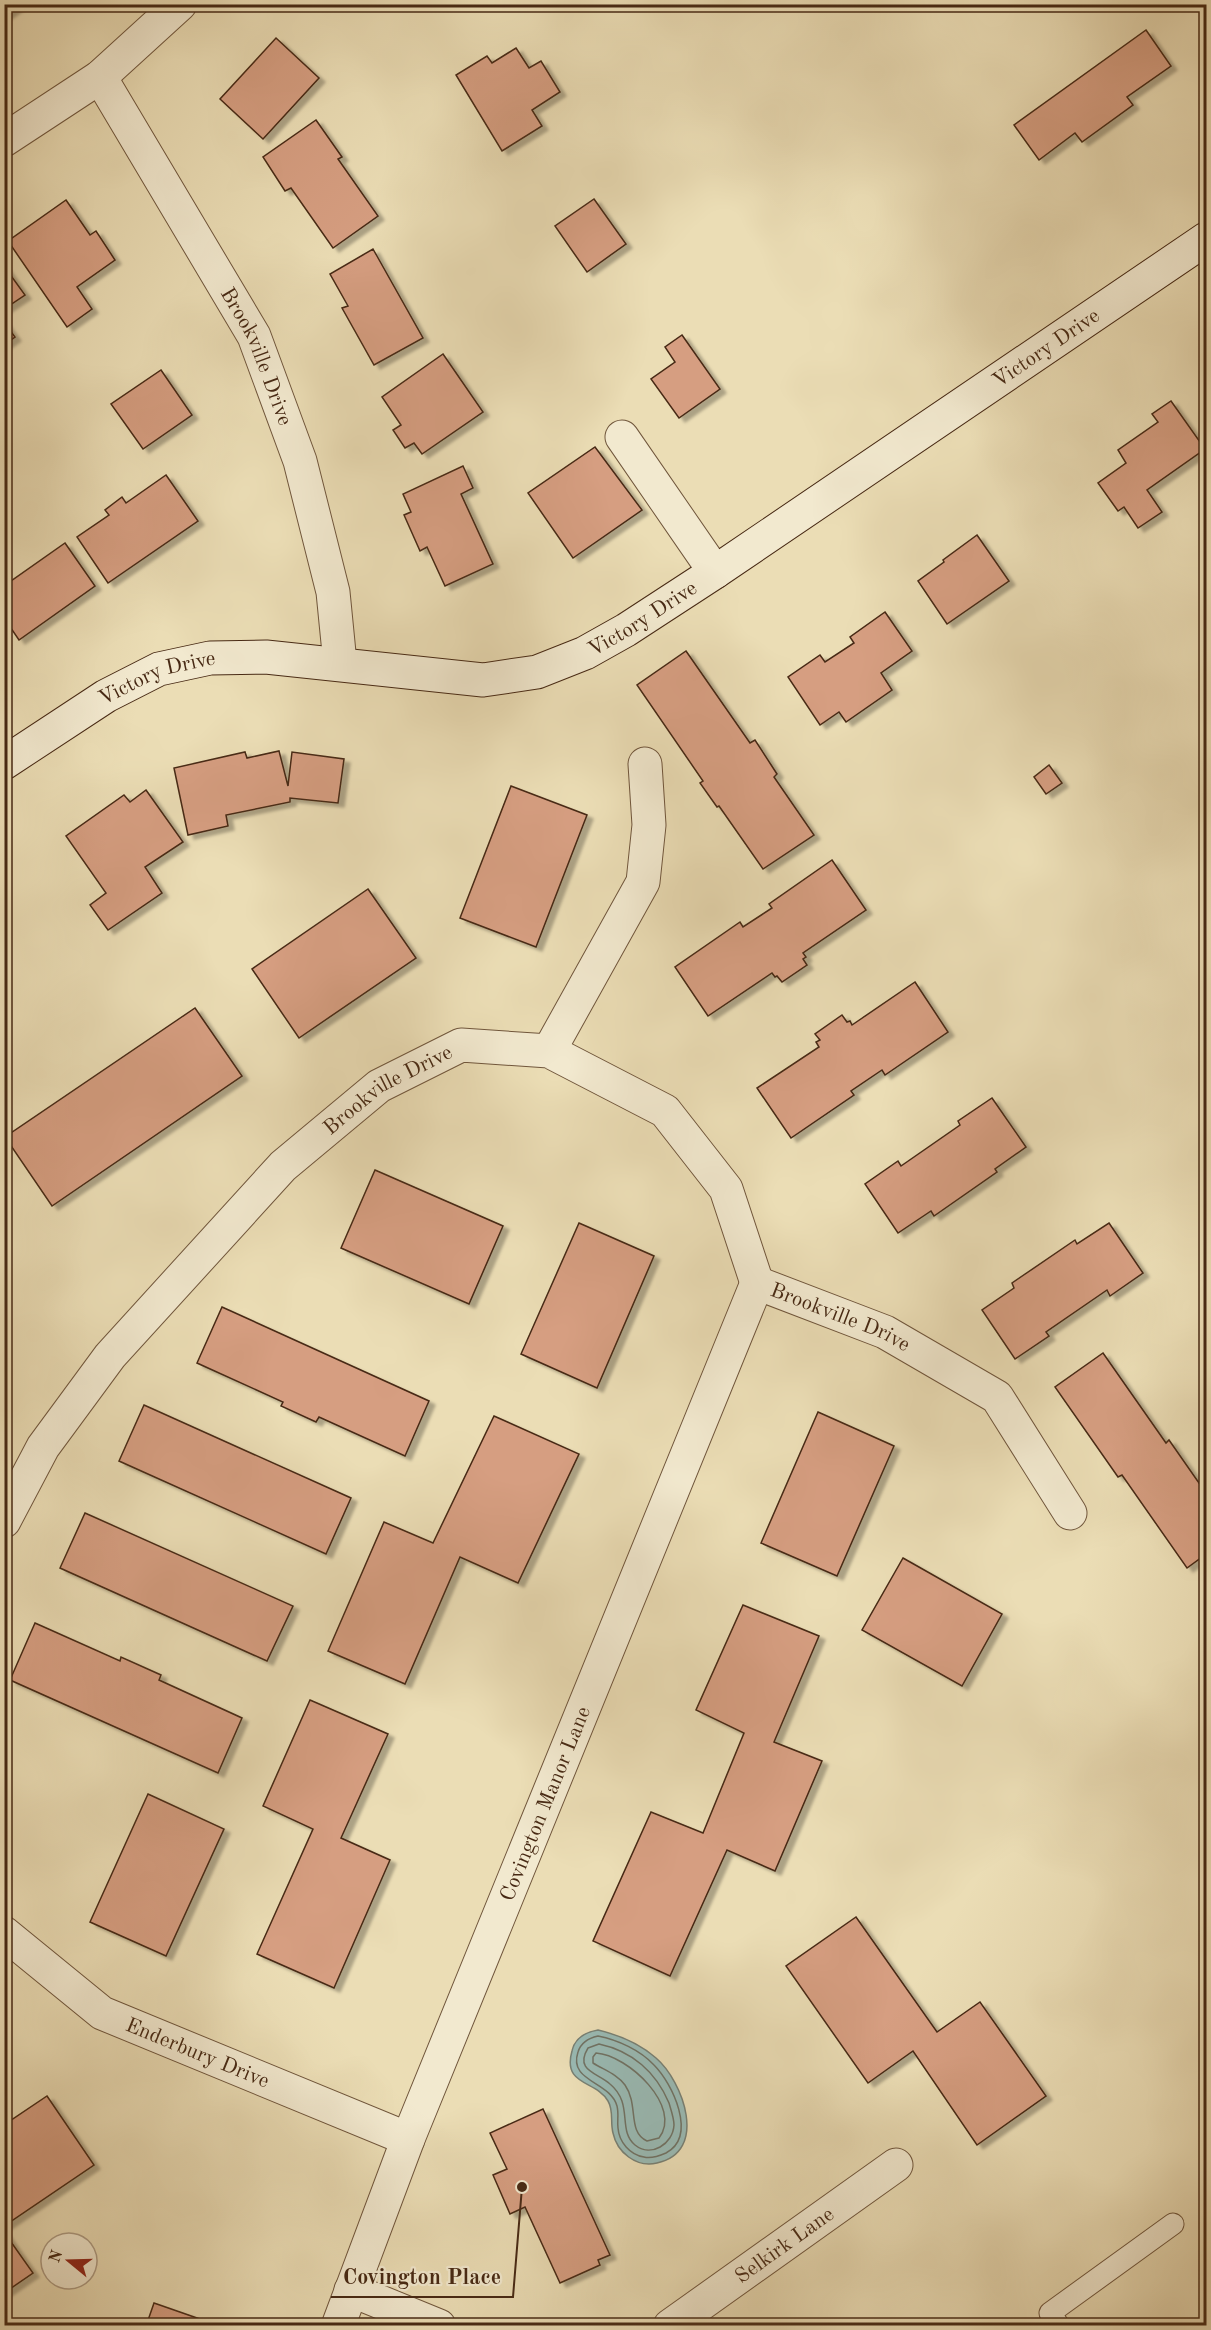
<svg xmlns="http://www.w3.org/2000/svg" width="1211" height="2330" viewBox="0 0 1211 2330" font-family="'Old Standard TT',serif">
  <style>
    .water { fill: #99bab4; stroke: #788074; stroke-width: 1.5 }
    .lines { fill: none; stroke-linecap: round; stroke-linejoin: round }
    .shore { stroke: #707264; stroke-width: 1.5 }
    .building { fill: #d69e81; stroke: #472914; stroke-width: 1.5; filter: url(#shadow) }
    .lane-casing { stroke: #70563c; stroke-width: 23 }
    .street-casing { stroke: #70563c; stroke-width: 35 }
    .secondary-casing { stroke: #472914; stroke-width: 35 }
    .lane { stroke: #f2e9cf; stroke-width: 21 }
    .street { stroke: #f2e9cf; stroke-width: 33 }
    .secondary { stroke: #f2e9cf; stroke-width: 33 }
    .labels { text-anchor: middle; stroke-width: 4.5; stroke-linejoin: round; paint-order: stroke }
    .street-label { font-size: 21px; fill: #472914; stroke: #f2e9cf }
    .leader { fill: none; stroke: #472914; stroke-width: 2 }
    .callout-dot { fill: #472914; stroke: #f2e9cf; stroke-width: 2 }
    .callout-label { font-size: 22px; text-anchor: middle; font-weight: bold; fill: #472914; stroke: #f2e9cf; stroke-width: 4.5; stroke-linejoin: round; paint-order: stroke }
  </style>
  <defs>
    <filter id="shadow"><feDropShadow dx="6" dy="4" stdDeviation="1.5" flood-color="#0004"/></filter>
  </defs>
  <rect width="100%" height="100%" fill="#ebddb5"/>
  <filter id="stains"><feTurbulence type="fractalNoise" baseFrequency=".00333" numOctaves="4"/><feColorMatrix values="0 0 0 0 .2 0 0 0 0 .09 0 0 0 0 .02 0 0 0 .5 -.17"/></filter>
  <radialGradient id="worn" r=".72"><stop offset=".6" stop-color="#630" stop-opacity="0"/><stop offset="1" stop-color="#630" stop-opacity=".3"/></radialGradient>
  <path class="water" d="M598,2030C619,2035 640,2044 656,2058C683,2081 709,2152 657,2163C636,2168 617,2152 613,2133C610,2122 614,2111 608,2101C596,2080 562,2086 572,2051C575,2037 586,2032 598,2030Z"/>
  <g class="lines">
    <g class="shore">
      <path d="M598,2036C618,2040 640,2050 654,2065C672,2083 698,2136 666,2153C659,2156 651,2159 644,2157C630,2155 619,2142 618,2128C617,2121 619,2113 617,2106C610,2081 568,2082 578,2052C581,2042 589,2038 598,2036Z"/>
      <path d="M599,2044C632,2051 656,2072 669,2103C671,2110 674,2118 674,2125C673,2144 651,2158 635,2145C617,2130 634,2104 610,2084C598,2073 574,2071 588,2048Z"/>
      <path d="M596,2053C628,2055 683,2107 659,2138L647,2141C627,2132 639,2105 625,2085C617,2074 604,2070 593,2063V2057Z"/>
    </g>
  </g>
  <g class="building">
    <polygon points="4,4 21,4 4,16"/>
    <polygon points="1146,30 1171,66 1127,97 1133,105 1082,142 1075,133 1039,160 1014,125"/>
    <polygon points="276,38 319,78 263,139 220,99"/>
    <polygon points="516,48 529,68 541,61 560,92 532,110 542,126 502,151 456,75 487,56 492,63"/>
    <polygon points="316,120 342,157 338,159 378,216 333,248 291,188 285,191 263,157"/>
    <polygon points="594,199 626,244 587,272 555,226"/>
    <polygon points="66,200 90,235 96,231 115,260 77,287 92,309 67,327 8,241"/>
    <polygon points="373,249 423,338 374,365 342,308 348,306 330,274"/>
    <polygon points="4,266 25,295 4,309"/>
    <polygon points="4,322 15,337 4,345"/>
    <polygon points="682,335 720,389 679,418 651,379 675,362 665,347"/>
    <polygon points="443,354 483,412 422,454 414,443 405,448 393,430 401,425 382,397"/>
    <polygon points="161,370 192,415 143,449 111,404"/>
    <polygon points="1171,401 1205,449 1147,490 1162,512 1138,528 1124,507 1118,511 1098,483 1126,463 1118,450 1158,422 1152,414"/>
    <polygon points="595,447 642,510 573,558 528,493"/>
    <polygon points="463,466 473,488 461,494 493,564 445,586 427,547 420,551 404,515 411,512 403,494"/>
    <polygon points="166,475 198,521 108,583 77,537 109,515 105,510 122,497 126,503"/>
    <polygon points="977,535 1009,581 947,624 918,581 944,562 943,560"/>
    <polygon points="65,543 95,586 19,640 4,618 4,586"/>
    <polygon points="885,612 912,651 881,673 892,690 846,722 839,712 820,725 788,677 820,655 825,662 854,643 850,637"/>
    <polygon points="686,651 750,743 755,740 777,774 774,777 814,835 763,869 719,806 717,807 700,783 703,781 637,685"/>
    <polygon points="279,751 288,786 292,752 344,759 338,803 290,798 290,802 226,815 228,826 188,835 174,768 245,752 247,758"/>
    <polygon points="1049,765 1062,783 1046,794 1034,777"/>
    <polygon points="511,786 587,815 536,947 460,918"/>
    <polygon points="146,790 183,842 145,867 162,893 108,930 90,905 106,893 66,836 124,795 130,802"/>
    <polygon points="832,860 866,910 803,953 806,957 803,959 807,965 782,982 777,976 775,977 772,973 708,1016 675,967 740,922 743,927 772,908 769,904"/>
    <polygon points="368,889 416,958 299,1038 252,969"/>
    <polygon points="915,982 948,1032 885,1075 882,1070 851,1091 854,1095 791,1138 757,1088 819,1047 816,1042 820,1040 815,1034 842,1015 847,1022 850,1021 852,1025"/>
    <polygon points="195,1008 242,1076 52,1206 5,1137"/>
    <polygon points="992,1098 1026,1147 995,1169 997,1172 934,1216 931,1211 898,1233 865,1184 898,1161 901,1166 960,1125 958,1121"/>
    <polygon points="375,1170 503,1226 469,1304 341,1248"/>
    <polygon points="579,1223 654,1256 597,1388 521,1354"/>
    <polygon points="1109,1223 1143,1273 1110,1296 1107,1290 1046,1332 1049,1336 1015,1359 982,1310 1014,1288 1012,1283 1075,1240 1077,1244"/>
    <polygon points="222,1307 429,1401 405,1456 319,1417 316,1422 281,1406 283,1402 197,1363"/>
    <polygon points="1103,1353 1166,1443 1169,1440 1206,1493 1206,1554 1187,1568 1122,1475 1118,1477 1055,1387"/>
    <polygon points="144,1405 351,1498 326,1554 119,1461"/>
    <polygon points="818,1412 894,1446 837,1576 761,1543"/>
    <polygon points="494,1416 579,1454 518,1583 460,1557 405,1684 328,1651 384,1522 433,1543"/>
    <polygon points="85,1513 293,1606 267,1661 60,1568"/>
    <polygon points="903,1558 1002,1614 962,1686 862,1630"/>
    <polygon points="743,1605 819,1636 774,1742 822,1761 775,1871 727,1850 670,1976 593,1941 651,1812 703,1833 744,1733 696,1710"/>
    <polygon points="35,1623 120,1661 121,1657 161,1675 159,1680 242,1718 218,1773 10,1680"/>
    <polygon points="310,1700 388,1734 341,1838 390,1860 334,1988 257,1954 313,1829 263,1806"/>
    <polygon points="148,1794 224,1829 166,1956 90,1922"/>
    <polygon points="856,1917 937,2032 980,2002 1046,2096 977,2145 913,2051 868,2083 786,1966"/>
    <polygon points="47,2096 94,2165 4,2226 4,2125"/>
    <polygon points="543,2109 610,2255 598,2260 600,2265 560,2283 525,2207 510,2214 493,2175 507,2169 490,2133"/>
    <polygon points="4,2232 33,2273 4,2293"/>
    <polygon points="154,2303 220,2326 146,2326"/>
  </g>
  <g class="lines">
    <g class="lane-casing">
      <polyline id="lane" points="1059,2326 1050,2313 1173,2224"/>
    </g>
    <g class="street-casing">
      <g id="street">
        <path id="s1" d="M100,77L254,336L300,461L333,592L340,663"/>
        <polyline points="4,140 100,77 180,4"/>
        <polyline points="622,437 715,572"/>
        <polyline points="549,1051 643,882 649,825 645,764"/>
        <path id="s2" d="M757,1283L885,1332L997,1397L1070,1513"/>
        <path id="s3" d="M4,1521L43,1447L110,1356L283,1166L379,1086L461,1045L549,1051L665,1111L726,1189L757,1283"/>
        <path id="s4" d="M4,1933L102,2013L408,2139"/>
        <polyline points="351,2290 439,2326"/>
        <path id="s5" d="M338,2326L408,2139L757,1283"/>
        <path id="s6" d="M670,2326L896,2165"/>
      </g>
    </g>
    <g class="secondary-casing">
      <g id="secondary">
        <path id="s7" d="M4,763L106,696L159,669L210,658L266,657L483,680L537,672L585,653L626,630L715,572L1206,239"/>
      </g>
    </g>
    <use href="#lane" class="lane"/>
    <use href="#street" class="street"/>
    <use href="#secondary" class="secondary"/>
  </g>
  <g class="labels">
    <g class="street-label">
      <text dy="7" stroke="none"><textPath href="#s7" startOffset="1167">Victory Drive</textPath></text>
      <text dy="7" stroke="none"><textPath href="#s1" startOffset="321">Brookville Drive</textPath></text>
      <text dy="7" stroke="none"><textPath href="#s7" startOffset="681">Victory Drive</textPath></text>
      <text dy="7" stroke="none"><textPath href="#s7" startOffset="177">Victory Drive</textPath></text>
      <text dy="7" stroke="none"><textPath href="#s3" startOffset="584">Brookville Drive</textPath></text>
      <text dy="7" stroke="none"><textPath href="#s2" startOffset="90">Brookville Drive</textPath></text>
      <text dy="7" stroke="none"><textPath href="#s5" startOffset="562">Covington Manor Lane</textPath></text>
      <text dy="7" stroke="none"><textPath href="#s4" startOffset="230">Enderbury Drive</textPath></text>
      <text dy="7" stroke="none"><textPath href="#s6" startOffset="140">Selkirk Lane</textPath></text>
    </g>
  </g>
  <path class="leader" d="M522 2187L513 2297H331"/>
  <circle class="callout-dot" cx="522" cy="2187" r="6"/>
  <g class="callout-label">
    <text x="422" y="2284">Covington Place</text>
  </g>
  <rect width="1211" height="2330" fill="none" stroke="#ebddb5" stroke-width="24"/>
  <rect x="6" y="6" width="1199" height="2318" fill="none" stroke="#472914" stroke-width="3"/>
  <rect x="12" y="12" width="1187" height="2306" fill="none" stroke="#472914" stroke-width="1.5"/>
  <g transform="translate(69 2261) rotate(289)"><circle r="28" fill="#f2e9cf" stroke="#ae9c84" stroke-width="1.5"/>
  <path d="M0-4.5L10 22L0 15L-10 22Z" fill="#8f2418"/>
  <text y="-9" font-size="16" font-weight="bold" text-anchor="middle" fill="#472914">N</text>
  </g>
  <rect width="100%" height="100%" filter="url(#stains)"/>
  <rect width="100%" height="100%" fill="url(#worn)"/>
</svg>
